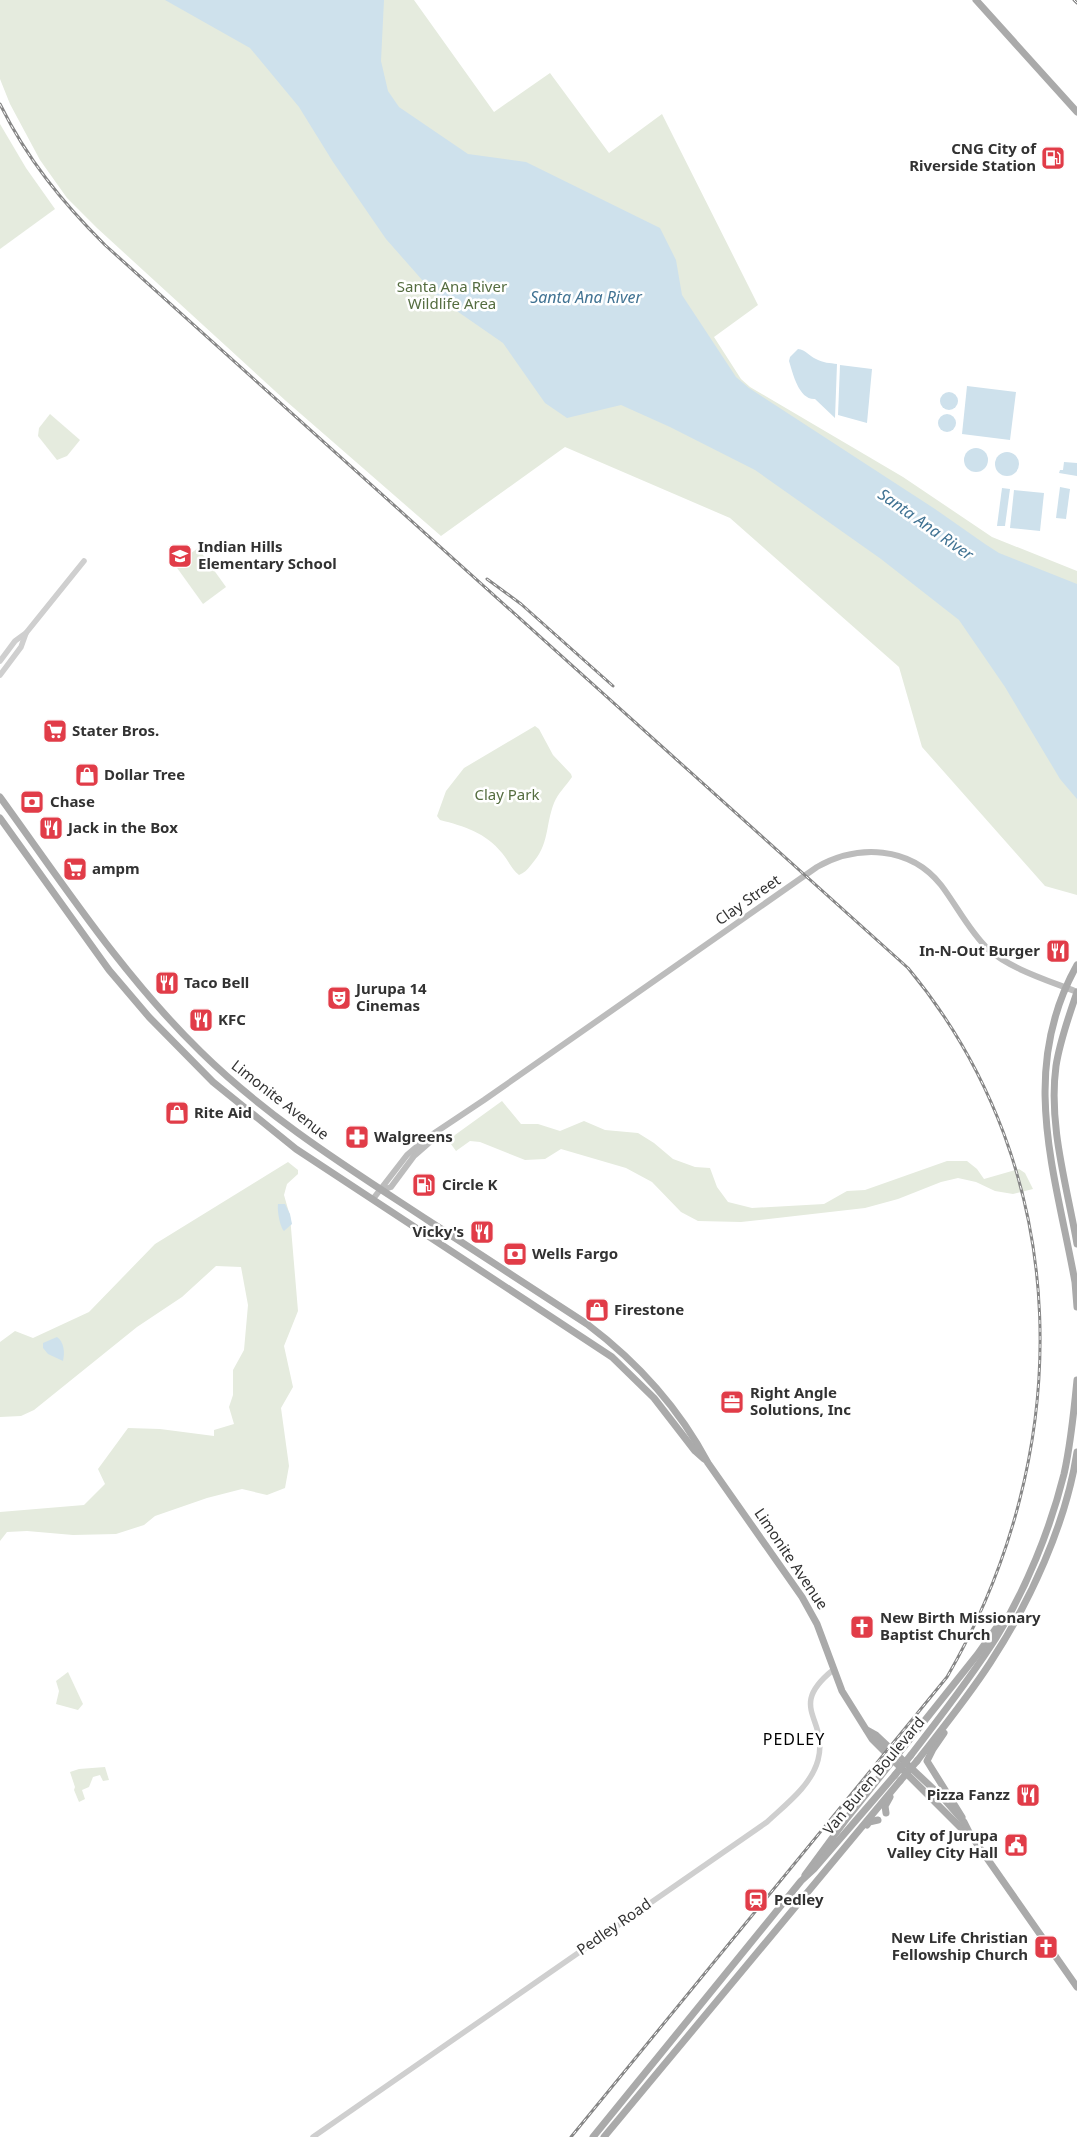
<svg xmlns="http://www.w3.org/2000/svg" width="1077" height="2137" viewBox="0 0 1077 2137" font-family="'Noto Sans',sans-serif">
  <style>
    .green { fill: #e5ebde }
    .water { fill: #cee1ec }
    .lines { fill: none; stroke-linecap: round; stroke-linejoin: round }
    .tertiary { stroke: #cfcfcf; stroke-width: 5.5 }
    .secondary { stroke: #bcbcbc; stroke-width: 6 }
    .primary { stroke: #aaa; stroke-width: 7 }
    .rail-casing { stroke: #878787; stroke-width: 3 }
    .rail { stroke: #fff; stroke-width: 1; stroke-dasharray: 4; stroke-linecap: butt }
    .primary-bridge { stroke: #aaa; stroke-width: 7 }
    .labels { text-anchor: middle; stroke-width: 5; stroke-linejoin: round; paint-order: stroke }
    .poi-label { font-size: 15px; font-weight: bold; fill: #323232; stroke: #fff; text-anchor: start }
    .park-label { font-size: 15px; fill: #556d40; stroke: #fff }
    .street-label { font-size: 15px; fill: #323232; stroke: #fff }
    .water-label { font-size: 16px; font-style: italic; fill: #417393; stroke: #fff }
    .neighbourhood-label { font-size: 16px; letter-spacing: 1px; fill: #000; stroke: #fff }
  </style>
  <rect width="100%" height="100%" fill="#fff"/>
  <g class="green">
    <polygon points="0,0 414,0 494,112 550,73 609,153 662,114 758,305 714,337 741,379 750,387 903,477 992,537 1077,571 1077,895 1045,886 922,747 899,667 730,518 565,447 441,536 286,401 97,228 67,198 40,160 10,104 0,79"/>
    <polygon points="0,124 26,168 55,209 0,249"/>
    <polygon points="50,414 80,440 67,456 57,460 38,436 39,428"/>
    <polygon points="198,548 226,587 203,604 175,565"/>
    <path d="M535,726L539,729L553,755L571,774L572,777C566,786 558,793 554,803C545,826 550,844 531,865C527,870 524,873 519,875C512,870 508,860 502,853C486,833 464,826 440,820L437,816L446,791L464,768Z"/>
    <polygon points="502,1101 521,1124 538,1124 560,1131 584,1121 605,1130 638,1133 654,1143 673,1159 695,1167 710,1168 717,1187 728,1202 752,1208 824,1204 847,1191 865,1190 947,1161 967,1161 977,1169 984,1179 1019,1169 1025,1173 1033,1189 1013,1194 995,1191 976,1182 958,1178 941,1182 898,1199 865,1208 741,1222 698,1221 681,1212 652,1182 626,1168 561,1149 545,1159 525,1160 480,1142 470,1141 456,1151 448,1140"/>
    <polygon points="288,1162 298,1170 298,1174 287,1184 284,1195 290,1216 298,1311 284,1346 293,1387 281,1408 289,1466 285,1488 267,1495 242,1489 207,1498 155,1516 144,1525 116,1534 73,1535 27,1531 7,1532 0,1541 0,1512 84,1505 105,1484 98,1469 128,1428 160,1429 214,1436 214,1430 234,1424 229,1407 233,1395 233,1370 244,1350 248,1305 241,1267 216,1266 182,1297 137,1327 34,1410 21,1416 0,1417 0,1342 15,1331 33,1338 89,1312 155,1244"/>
    <polygon points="68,1672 83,1704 78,1710 56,1704 59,1691 56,1681"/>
    <polygon points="105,1767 109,1780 103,1781 100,1775 93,1777 89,1787 82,1790 85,1799 79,1802 74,1790 75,1787 70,1772 79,1769"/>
  </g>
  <g class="water">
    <polygon points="165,0 384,0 381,61 388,91 399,107 468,154 526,162 660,228 676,260 682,295 736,377 749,388 935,509 985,544 999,553 1077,584 1077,799 1060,779 1005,687 959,620 881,559 755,470 670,427 621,405 567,418 545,403 503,343 438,298 386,239 333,162 299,107 250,48"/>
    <path d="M798,349C806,350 809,356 816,359C823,363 830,363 837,364L835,418L815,399C799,400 793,374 789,361L790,357Z"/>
    <polygon points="840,365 872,369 867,423 838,415"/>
    <polygon points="967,386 1016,392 1010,440 962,434"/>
    <circle cx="949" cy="401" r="9"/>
    <circle cx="947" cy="423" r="9"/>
    <circle cx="976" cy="460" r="12"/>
    <circle cx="1007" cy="464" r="12"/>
    <polygon points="1064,462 1077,463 1077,476 1059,473 1060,470 1063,470"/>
    <polygon points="1060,487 1070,489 1066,519 1056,518"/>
    <polygon points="1002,488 1010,489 1005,526 997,526"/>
    <polygon points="1014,490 1044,493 1040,531 1010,528"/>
    <path d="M278,1204H285L290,1214L292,1224L284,1231C280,1228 277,1210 278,1204Z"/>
    <path d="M57,1337C64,1342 65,1352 63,1361L48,1354L43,1348V1343Z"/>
  </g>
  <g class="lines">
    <g class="tertiary">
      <polyline points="0,661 15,641 26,633 84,561"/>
      <polyline points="0,675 21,647 26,633"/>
      <path d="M313,2137L767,1822C785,1805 811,1786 818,1760C829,1718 786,1708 833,1670"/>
    </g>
    <g class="secondary">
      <polyline points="382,1190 391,1187 414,1156 430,1142 433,1135"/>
      <path d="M373,1199L407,1155L427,1138L484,1100L817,867C858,844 910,846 941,885C957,906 969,931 988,949C1010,969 1050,981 1077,992"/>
    </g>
    <g class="primary">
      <polyline points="976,0 1077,112"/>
      <path d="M0,797C63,884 123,976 201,1052C269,1119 350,1169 429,1221C482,1255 534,1290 587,1324C636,1361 679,1408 708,1463L802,1597L817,1624L842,1691L872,1739L960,1827L967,1831"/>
      <polyline points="0,818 109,970 149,1017 213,1082 296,1149 612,1357 654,1398 695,1451 704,1459"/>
      <path d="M1077,965C1018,1070 1055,1172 1075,1282L1077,1307"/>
      <path d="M1077,992C1069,1016 1060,1040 1056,1066C1048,1125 1067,1186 1077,1244"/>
      <polyline points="867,1730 876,1735 944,1799 964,1822 970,1834 1077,1987"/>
      <polyline points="944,1733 933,1749 927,1761 962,1817"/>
      <path d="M911,1755C940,1717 970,1679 996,1638C1026,1589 1050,1530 1064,1474C1071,1443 1074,1411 1077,1380"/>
      <path d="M917,1761C942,1729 968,1697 990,1663C1030,1602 1066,1524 1077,1452"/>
      <polyline points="886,1813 885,1806 890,1797"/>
      <polyline points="867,1825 869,1822 878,1820"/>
      <polyline points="805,1875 847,1818 977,1655 999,1624"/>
      <polyline points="593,2137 801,1881 814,1869 895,1775"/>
      <polyline points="604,2137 900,1781"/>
    </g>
    <g class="rail-casing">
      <g id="rail">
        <polyline points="1074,0 1077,3"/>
        <path d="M0,104C27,159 62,202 105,245L908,968C1077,1172 1077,1453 947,1677L571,2137"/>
        <polyline points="487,579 521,604 613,686"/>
      </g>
    </g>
    <use href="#rail" class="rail"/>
    <g class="primary-bridge">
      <polyline points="895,1775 911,1755"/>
      <polyline points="900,1781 917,1761"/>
    </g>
  </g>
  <defs>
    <g id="fuel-square" transform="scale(1.25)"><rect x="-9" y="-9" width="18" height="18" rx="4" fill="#e13c48" stroke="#fff"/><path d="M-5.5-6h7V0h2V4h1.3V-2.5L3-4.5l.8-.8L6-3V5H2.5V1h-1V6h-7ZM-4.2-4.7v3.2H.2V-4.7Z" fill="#fff"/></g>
    <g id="school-square" transform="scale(1.25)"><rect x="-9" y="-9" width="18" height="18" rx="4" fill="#e13c48" stroke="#fff"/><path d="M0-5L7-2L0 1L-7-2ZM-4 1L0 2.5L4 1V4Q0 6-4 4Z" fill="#fff"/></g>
    <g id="supermarket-square" transform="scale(1.25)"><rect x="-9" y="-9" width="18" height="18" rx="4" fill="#e13c48" stroke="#fff"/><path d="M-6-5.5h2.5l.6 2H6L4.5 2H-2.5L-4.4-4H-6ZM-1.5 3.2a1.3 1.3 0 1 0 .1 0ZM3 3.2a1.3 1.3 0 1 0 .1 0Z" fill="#fff"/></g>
    <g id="shop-square" transform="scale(1.25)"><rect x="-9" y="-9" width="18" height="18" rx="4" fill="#e13c48" stroke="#fff"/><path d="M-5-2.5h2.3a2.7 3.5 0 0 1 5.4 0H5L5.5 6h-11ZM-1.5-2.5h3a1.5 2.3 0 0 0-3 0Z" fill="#fff"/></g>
    <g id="bank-square" transform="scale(1.25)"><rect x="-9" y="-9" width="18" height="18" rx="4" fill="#e13c48" stroke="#fff"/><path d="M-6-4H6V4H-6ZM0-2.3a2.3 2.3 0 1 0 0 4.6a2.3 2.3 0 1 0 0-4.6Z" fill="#fff"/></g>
    <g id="restaurant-square" transform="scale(1.25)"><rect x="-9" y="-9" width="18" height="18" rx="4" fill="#e13c48" stroke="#fff"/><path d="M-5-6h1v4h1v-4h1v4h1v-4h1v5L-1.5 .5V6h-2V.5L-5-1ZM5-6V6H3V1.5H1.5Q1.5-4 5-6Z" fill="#fff"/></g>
    <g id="theatre-square" transform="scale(1.25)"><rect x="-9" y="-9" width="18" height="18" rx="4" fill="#e13c48" stroke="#fff"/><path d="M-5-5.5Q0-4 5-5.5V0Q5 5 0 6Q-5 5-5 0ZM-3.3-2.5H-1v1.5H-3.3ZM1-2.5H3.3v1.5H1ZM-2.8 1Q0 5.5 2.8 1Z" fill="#fff"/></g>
    <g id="pharmacy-square" transform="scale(1.25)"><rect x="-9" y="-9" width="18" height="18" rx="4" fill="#e13c48" stroke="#fff"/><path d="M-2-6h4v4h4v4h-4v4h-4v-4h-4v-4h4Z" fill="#fff"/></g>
    <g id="office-square" transform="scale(1.25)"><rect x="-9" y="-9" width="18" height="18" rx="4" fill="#e13c48" stroke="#fff"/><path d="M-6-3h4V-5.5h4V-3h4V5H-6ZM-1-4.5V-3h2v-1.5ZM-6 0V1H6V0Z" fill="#fff"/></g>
    <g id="church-square" transform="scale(1.25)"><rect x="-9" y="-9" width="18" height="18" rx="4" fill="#e13c48" stroke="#fff"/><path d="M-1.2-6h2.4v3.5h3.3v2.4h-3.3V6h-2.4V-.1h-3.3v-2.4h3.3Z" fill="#fff"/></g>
    <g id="civic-square" transform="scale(1.25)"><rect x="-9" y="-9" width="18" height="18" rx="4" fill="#e13c48" stroke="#fff"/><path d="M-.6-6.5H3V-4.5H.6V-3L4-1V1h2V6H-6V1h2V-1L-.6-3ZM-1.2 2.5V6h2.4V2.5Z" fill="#fff"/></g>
    <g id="station-square" transform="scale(1.25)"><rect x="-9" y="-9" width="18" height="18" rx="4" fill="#e13c48" stroke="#fff"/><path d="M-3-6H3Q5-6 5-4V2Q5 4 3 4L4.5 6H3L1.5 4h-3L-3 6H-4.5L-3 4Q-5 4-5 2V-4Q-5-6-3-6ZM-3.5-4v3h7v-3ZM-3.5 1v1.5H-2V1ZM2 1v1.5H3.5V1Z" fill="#fff"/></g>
  </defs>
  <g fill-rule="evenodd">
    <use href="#fuel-square" x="1053" y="158"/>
    <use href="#school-square" x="180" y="556"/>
    <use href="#supermarket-square" x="55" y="731"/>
    <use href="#shop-square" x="87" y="775"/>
    <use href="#bank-square" x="32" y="802"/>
    <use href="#restaurant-square" x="51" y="828"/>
    <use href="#supermarket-square" x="75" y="869"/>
    <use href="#restaurant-square" x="1058" y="951"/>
    <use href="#restaurant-square" x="167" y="983"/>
    <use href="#theatre-square" x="339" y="998"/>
    <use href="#restaurant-square" x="201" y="1020"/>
    <use href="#shop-square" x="177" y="1113"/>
    <use href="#pharmacy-square" x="357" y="1137"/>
    <use href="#fuel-square" x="424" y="1185"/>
    <use href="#restaurant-square" x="482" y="1232"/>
    <use href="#bank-square" x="515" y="1254"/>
    <use href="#shop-square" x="597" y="1310"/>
    <use href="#office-square" x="732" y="1402"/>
    <use href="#church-square" x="862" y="1627"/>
    <use href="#restaurant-square" x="1028" y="1795"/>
    <use href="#civic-square" x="1016" y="1845"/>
    <use href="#station-square" x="756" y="1900"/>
    <use href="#church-square" x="1046" y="1947"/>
  </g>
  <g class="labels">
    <g class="poi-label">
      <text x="1036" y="154" text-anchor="end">CNG City of<tspan x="1036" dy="17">Riverside Station</tspan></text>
      <text x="198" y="552">Indian Hills<tspan x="198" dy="17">Elementary School</tspan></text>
      <text x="72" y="736">Stater Bros.</text>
      <text x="104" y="780">Dollar Tree</text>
      <text x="50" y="807">Chase</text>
      <text x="68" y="833">Jack in the Box</text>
      <text x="92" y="874">ampm</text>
      <text x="1040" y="956" text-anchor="end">In-N-Out Burger</text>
      <text x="184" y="988">Taco Bell</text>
      <text x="356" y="994">Jurupa 14<tspan x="356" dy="17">Cinemas</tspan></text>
      <text x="218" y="1025">KFC</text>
      <text x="194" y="1118">Rite Aid</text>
      <text x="374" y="1142">Walgreens</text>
      <text x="442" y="1190">Circle K</text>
      <text x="464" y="1237" text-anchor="end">Vicky's</text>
      <text x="532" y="1259">Wells Fargo</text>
      <text x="614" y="1315">Firestone</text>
      <text x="750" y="1398">Right Angle<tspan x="750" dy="17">Solutions, Inc</tspan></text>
      <text x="880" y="1623">New Birth Missionary<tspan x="880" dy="17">Baptist Church</tspan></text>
      <text x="1010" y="1800" text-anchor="end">Pizza Fanzz</text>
      <text x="998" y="1841" text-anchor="end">City of Jurupa<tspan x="998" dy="17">Valley City Hall</tspan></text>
      <text x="774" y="1905">Pedley</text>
      <text x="1028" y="1943" text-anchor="end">New Life Christian<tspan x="1028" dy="17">Fellowship Church</tspan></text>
    </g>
    <g class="park-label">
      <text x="452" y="292">Santa Ana River<tspan x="452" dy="17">Wildlife Area</tspan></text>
      <text x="507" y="800">Clay Park</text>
    </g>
    <g class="street-label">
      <text transform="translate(748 900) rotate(-35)" y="5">Clay Street</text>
      <text transform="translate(280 1100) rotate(38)" y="5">Limonite Avenue</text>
      <text transform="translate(791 1559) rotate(56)" y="5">Limonite Avenue</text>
      <text transform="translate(874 1776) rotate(-50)" y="5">Van Buren Boulevard</text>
      <text transform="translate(614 1927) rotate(-35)" y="5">Pedley Road</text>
    </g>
    <g class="water-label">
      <text x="586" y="303">Santa Ana River</text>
      <text transform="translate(926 524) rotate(35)" y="6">Santa Ana River</text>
    </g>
    <g class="neighbourhood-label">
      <text x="794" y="1745">PEDLEY</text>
    </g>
  </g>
</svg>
